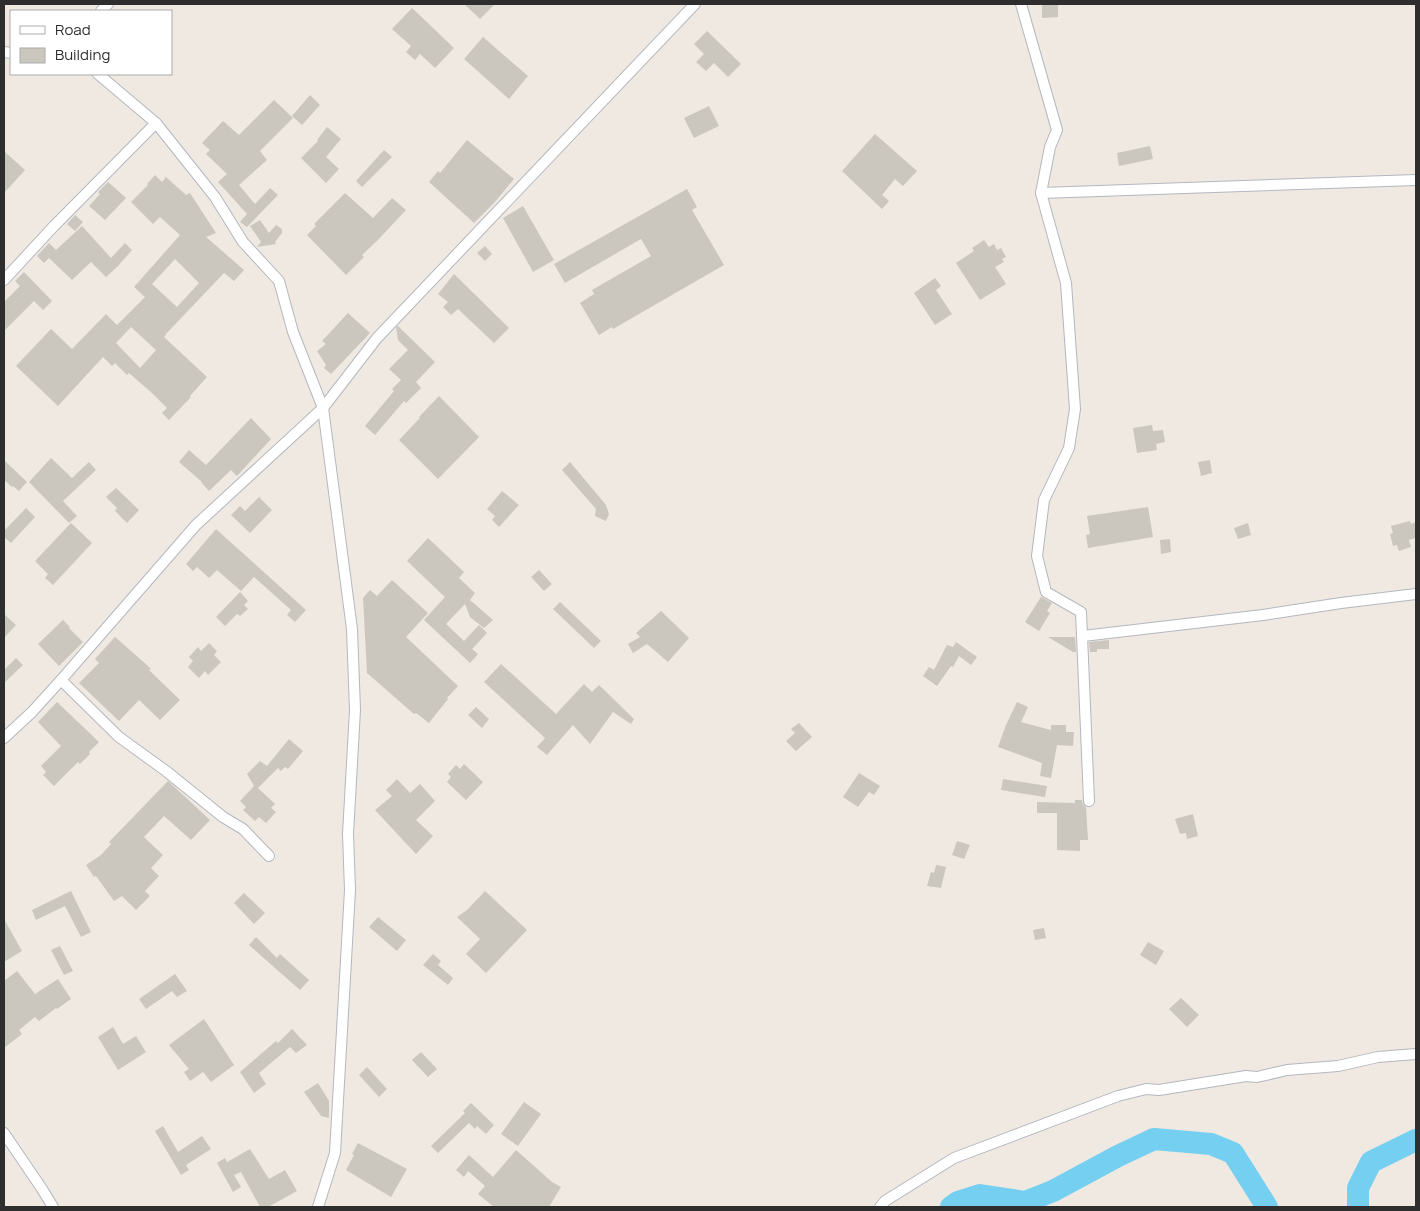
<svg xmlns="http://www.w3.org/2000/svg" width="1420" height="1211" viewBox="0 0 1420 1211" font-family="Manrope,sans-serif">
  <style>
    .lines { fill: none; stroke-linecap: round; stroke-linejoin: round }
    .river { stroke: #75cff0; stroke-width: 22 }
    .building { fill: #cbc7bf; fill-rule: evenodd }
    .street-casing { stroke: #b4b7c1; stroke-width: 12 }
    .street { stroke: #fff; stroke-width: 10 }
  </style>
  <rect width="100%" height="100%" fill="#efe9e1"/>
  <g class="lines">
    <g class="river">
      <polyline points="951,1207 958,1202 980,1195 1025,1202 1053,1191 1118,1156 1154,1139 1211,1144 1233,1153 1267,1207"/>
      <polyline points="1358,1207 1358,1188 1371,1162 1416,1140"/>
    </g>
  </g>
  <g class="building">
    <polygon points="464,4 495,4 480,19"/>
    <polygon points="1058,4 1058,17 1042,18 1042,5"/>
    <polygon points="412,8 454,48 435,68 420,54 415,60 406,52 411,46 392,29"/>
    <polygon points="707,31 741,64 728,77 714,63 706,71 696,62 704,54 694,44"/>
    <polygon points="483,37 528,76 509,99 464,59"/>
    <polygon points="310,95 320,105 302,125 292,116"/>
    <polygon points="274,100 293,118 260,151 267,160 239,185 255,204 270,188 278,195 247,227 240,222 247,214 218,182 227,174 206,154 210,150 202,143 223,121 239,135"/>
    <polygon points="709,106 719,126 694,138 684,118"/>
    <polygon points="327,127 341,139 326,157 339,169 326,183 301,158 318,141 317,140"/>
    <polygon points="875,134 917,171 903,186 895,179 882,195 889,201 882,209 842,171"/>
    <polygon points="467,140 514,179 494,203 474,223 429,182 438,171 440,173"/>
    <polygon points="1150,146 1153,159 1119,166 1117,153"/>
    <polygon points="384,150 392,157 362,187 356,181"/>
    <polygon points="4,151 25,170 4,193"/>
    <path d="M155,175L162,182L166,177L186,195L190,193L216,233L206,237L244,270L234,281L224,273L165,335H166L164,337L207,377L190,396L191,397L169,420L162,413L167,408L153,394L129,373L127,375L115,363L112,366L103,357L58,406L16,366L51,329L72,349L106,314L117,325L145,297L134,287L180,235L160,217L153,224L131,202L148,185L147,184ZM175,259L199,283L177,307L152,284ZM131,327L156,350L140,368L116,343Z"/>
    <polygon points="108,182 126,198 105,220 89,206 100,194 98,192"/>
    <polygon points="687,189 697,207 692,210 724,265 613,329 612,327 599,335 580,303 594,294 592,290 651,256 641,239 565,283 554,264"/>
    <polygon points="345,193 373,218 392,198 406,210 377,241 362,255 364,257 346,275 307,235 316,226 314,224"/>
    <polygon points="523,206 554,260 533,272 503,218"/>
    <polygon points="75,215 83,222 75,231 67,224"/>
    <polygon points="260,220 269,233 276,225 282,229 282,233 275,242 276,244 257,247 261,242 250,226"/>
    <polygon points="82,226 111,258 125,243 132,250 118,266 106,277 91,262 72,280 49,258 44,263 37,256 49,243 56,250"/>
    <polygon points="984,240 989,247 994,244 997,250 1001,248 1006,257 1002,259 1004,262 995,267 1006,284 980,300 956,263 974,251 972,248"/>
    <polygon points="485,246 492,254 485,261 477,253"/>
    <polygon points="24,272 52,301 43,310 34,301 4,331 4,302 20,286 15,281"/>
    <polygon points="454,274 509,328 494,343 458,309 451,315 443,307 448,302 438,294"/>
    <polygon points="935,278 941,286 936,290 952,314 935,325 914,293"/>
    <polygon points="348,313 370,333 331,374 324,368 326,365 317,351 326,344 322,341"/>
    <polygon points="398,326 435,362 416,382 421,388 406,403 404,401 375,435 365,426 394,391 392,389 401,380 389,369 408,350 398,340 396,327"/>
    <polygon points="439,396 479,437 438,479 399,440 420,418 419,417"/>
    <polygon points="251,418 271,439 237,476 231,470 209,491 201,482 202,482 179,462 189,450 206,465"/>
    <polygon points="1152,425 1153,431 1163,430 1165,442 1156,444 1157,450 1137,453 1133,428"/>
    <polygon points="51,458 72,478 89,462 96,470 63,501 77,516 69,523 29,482"/>
    <polygon points="4,460 27,482 19,491 13,486 12,487 4,480"/>
    <polygon points="1210,460 1212,473 1201,476 1198,462"/>
    <polygon points="570,462 606,505 609,514 606,521 595,516 596,509 562,470"/>
    <polygon points="116,488 139,510 127,523 115,511 117,508 106,497"/>
    <polygon points="502,491 519,505 499,527 492,520 495,516 487,509"/>
    <polygon points="259,497 272,510 250,533 231,515 240,506 245,511"/>
    <polygon points="1148,507 1153,537 1088,548 1086,535 1090,534 1087,516"/>
    <polygon points="26,508 35,517 11,543 4,537 4,531"/>
    <polygon points="1410,521 1411,524 1416,522 1416,538 1409,540 1411,547 1399,551 1397,545 1393,546 1390,534 1393,533 1391,526"/>
    <polygon points="71,523 92,543 53,585 45,578 48,574 35,561"/>
    <polygon points="1248,523 1251,535 1238,539 1234,528"/>
    <polygon points="216,529 306,610 295,622 287,615 291,610 254,577 241,591 217,570 209,578 197,567 193,571 186,564"/>
    <polygon points="428,538 464,572 459,578 475,593 470,600 493,620 484,628 470,617 465,604 446,624 464,641 479,625 487,633 472,649 478,654 470,663 424,620 445,597 407,561"/>
    <polygon points="1170,539 1171,552 1161,554 1160,540"/>
    <polygon points="539,570 552,584 544,591 531,577"/>
    <polygon points="392,580 428,613 406,637 458,686 447,698 448,699 429,723 416,713 414,714 367,673 363,598 370,590 377,596"/>
    <polygon points="240,592 248,601 244,605 248,609 240,616 237,614 225,626 216,617"/>
    <polygon points="1041,597 1052,603 1047,611 1050,613 1039,631 1025,622"/>
    <polygon points="560,602 601,641 594,648 553,609"/>
    <polygon points="661,611 689,638 668,662 647,644 633,653 628,644 640,637 636,633"/>
    <polygon points="4,614 16,625 4,638"/>
    <polygon points="63,620 70,627 69,628 83,642 59,666 38,644"/>
    <polygon points="115,637 147,665 151,669 149,670 180,700 160,720 139,700 119,721 79,683 99,663 95,659"/>
    <polygon points="1048,637 1075,637 1076,652 1073,652"/>
    <polygon points="1109,640 1109,649 1097,649 1097,652 1090,652 1089,642"/>
    <polygon points="956,642 977,657 971,665 959,656 953,667 951,666 937,686 923,676 929,667 934,670 947,645 953,647"/>
    <polygon points="209,643 217,651 214,655 221,662 208,675 205,671 199,678 188,667 193,661 189,657 198,647 201,651"/>
    <polygon points="16,658 23,665 4,683 4,670"/>
    <polygon points="501,664 556,714 584,684 592,692 599,685 634,719 631,724 613,712 590,744 573,725 547,755 537,747 545,738 484,682"/>
    <polygon points="57,702 99,742 89,752 90,754 80,764 78,762 54,786 43,775 46,772 41,766 61,746 38,722"/>
    <polygon points="1017,702 1028,707 1021,722 1051,730 1051,725 1066,725 1066,732 1074,732 1073,746 1057,745 1051,778 1040,776 1042,763 998,747 1006,725"/>
    <polygon points="476,707 489,719 482,728 468,715"/>
    <polygon points="799,723 812,737 796,751 786,741 795,733 791,729"/>
    <polygon points="289,739 303,751 288,769 285,767 281,771 278,768 258,788 275,804 271,808 276,812 266,823 259,817 255,821 243,810 246,807 240,801 254,786 247,774 260,761 267,766"/>
    <polygon points="464,764 483,782 466,800 447,782 451,777 448,774 456,765 460,769"/>
    <polygon points="859,773 880,786 874,795 869,792 858,807 843,797"/>
    <polygon points="397,779 410,793 420,784 435,801 416,820 433,836 416,854 375,810 392,796 386,790"/>
    <polygon points="1003,779 1047,786 1045,797 1001,790"/>
    <polygon points="168,781 210,820 191,840 164,816 144,837 163,855 151,868 159,876 145,891 150,896 136,910 122,896 114,901 96,876 94,877 86,865 101,855 111,844 109,842"/>
    <polygon points="1075,800 1082,800 1083,804 1086,807 1088,840 1080,840 1080,851 1057,850 1057,813 1037,813 1037,802 1075,803"/>
    <polygon points="1193,814 1198,836 1187,839 1186,833 1180,834 1175,819"/>
    <polygon points="957,841 970,845 964,859 952,855"/>
    <polygon points="936,865 946,867 941,888 927,886 931,872 934,873"/>
    <polygon points="71,891 91,932 81,937 65,906 36,920 32,910"/>
    <polygon points="485,891 527,930 486,973 466,954 480,939 457,917 467,910"/>
    <polygon points="244,893 265,913 254,924 234,903"/>
    <polygon points="378,917 406,940 397,951 369,927"/>
    <polygon points="4,919 22,951 4,962"/>
    <polygon points="1044,928 1046,938 1035,940 1033,930"/>
    <polygon points="256,937 277,958 280,954 309,980 300,990 249,945"/>
    <polygon points="1148,942 1164,951 1156,965 1140,955"/>
    <polygon points="60,946 73,971 64,975 51,950"/>
    <polygon points="433,954 441,961 438,965 453,978 448,985 423,965"/>
    <polygon points="17,971 35,994 58,979 71,999 57,1009 56,1008 39,1021 35,1017 19,1030 22,1034 4,1048 4,981"/>
    <polygon points="175,974 187,991 177,997 172,991 146,1009 139,999"/>
    <polygon points="1181,998 1199,1015 1187,1027 1169,1009"/>
    <polygon points="204,1019 234,1065 211,1082 203,1072 190,1081 184,1072 189,1069 169,1045"/>
    <polygon points="113,1027 123,1044 136,1036 146,1052 118,1070 98,1037"/>
    <polygon points="292,1029 307,1045 296,1053 290,1047 259,1073 266,1084 254,1093 240,1072 276,1041 278,1043"/>
    <polygon points="421,1052 437,1069 428,1077 412,1060"/>
    <polygon points="367,1067 387,1089 379,1097 359,1075"/>
    <polygon points="318,1083 329,1101 329,1118 321,1116 304,1092"/>
    <polygon points="524,1102 541,1114 518,1146 501,1134"/>
    <polygon points="471,1103 494,1125 486,1134 477,1126 475,1129 469,1123 438,1153 431,1146 465,1113 463,1111"/>
    <polygon points="163,1126 178,1152 202,1136 211,1149 186,1165 189,1170 181,1175 155,1131"/>
    <polygon points="358,1143 407,1169 391,1197 346,1170 354,1155 352,1154"/>
    <polygon points="250,1149 269,1179 285,1170 297,1191 268,1207 260,1207 241,1172 234,1175 241,1187 233,1192 217,1163 225,1158 227,1162"/>
    <polygon points="516,1150 552,1182 561,1187 549,1207 494,1207 478,1194 485,1186 468,1171 464,1177 456,1170 469,1155 493,1177"/>
  </g>
  <g class="lines">
    <g class="street-casing">
      <g id="street">
        <polyline points="1021,4 1057,130 1050,147 1041,193 1066,283 1075,409 1069,448 1044,500 1037,556 1046,592 1081,612 1089,801"/>
        <polyline points="101,11 108,4"/>
        <polyline points="4,52 11,53"/>
        <polyline points="98,74 156,123 215,197 243,242 279,281 293,332 323,408 352,629 355,710 348,834 350,890 335,1153 318,1207"/>
        <polyline points="1041,193 1416,180"/>
        <polyline points="4,280 54,226 156,123"/>
        <polyline points="1083,636 1263,615 1341,603 1416,594"/>
        <polyline points="61,680 119,737 166,771 223,817 243,829 269,856"/>
        <polyline points="4,738 32,712 61,680 196,525 323,408 377,338 695,4"/>
        <polyline points="4,1133 42,1189 53,1207"/>
        <polyline points="880,1207 885,1201 954,1158 1118,1096 1146,1089 1159,1090 1246,1076 1257,1077 1287,1070 1338,1066 1378,1057 1416,1054"/>
      </g>
    </g>
    <use href="#street" class="street"/>
  </g>
  <rect width="1420" height="1211" fill="none" stroke="#2e2e2e" stroke-width="10"/>
  <rect x="10" y="10" width="162" height="65" fill="#ffffff" stroke="#ababab"/>
  <rect x="20" y="26" width="25" height="8" fill="#ffffff" stroke="#ababab"/>
  <text x="55" y="35" font-size="15" fill="#2e2e2e">Road</text>
  <rect x="20" y="48" width="25" height="15" fill="#cbc7bf" stroke="#ababab"/>
  <text x="55" y="60" font-size="15" fill="#2e2e2e">Building</text>
</svg>
